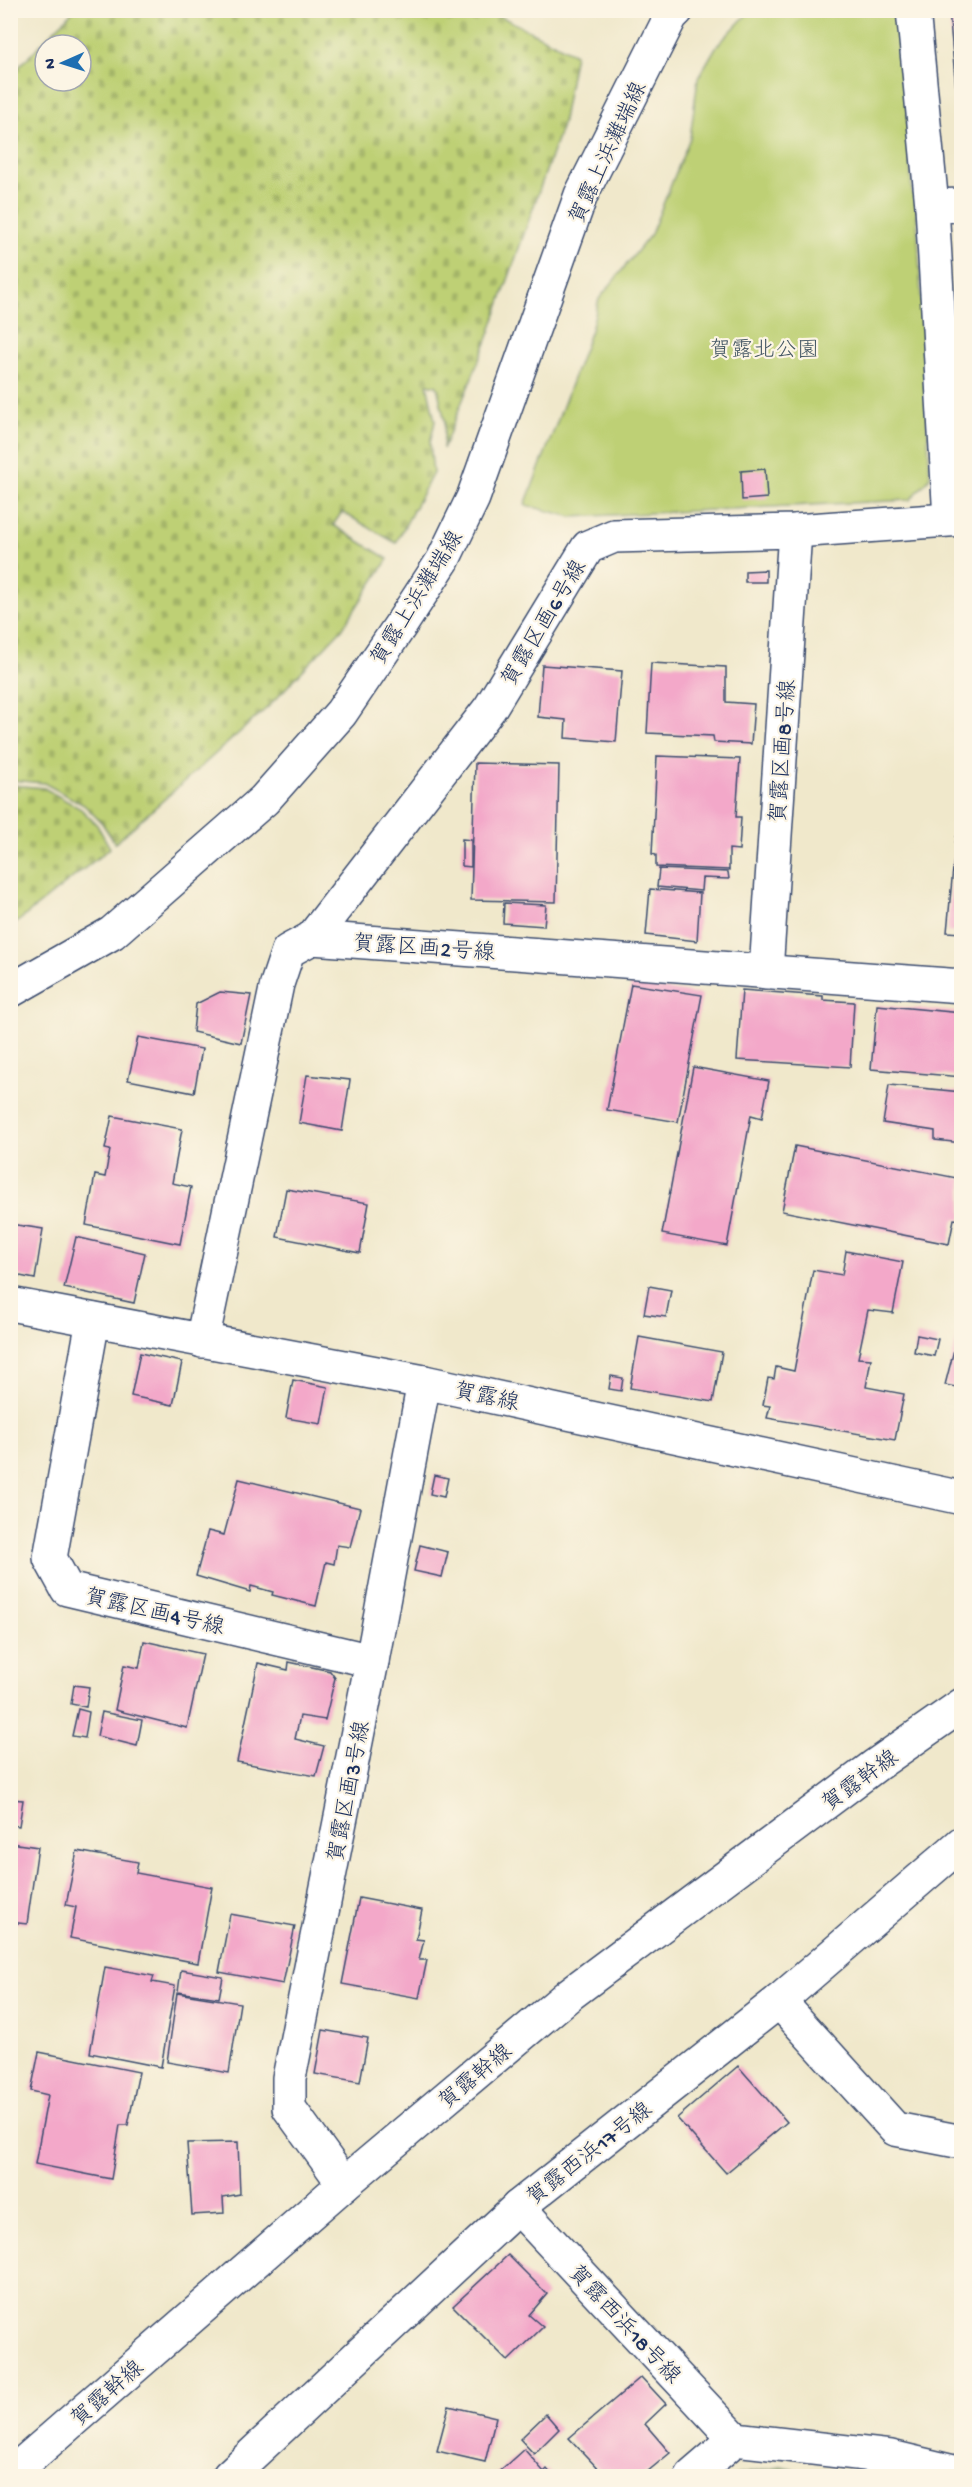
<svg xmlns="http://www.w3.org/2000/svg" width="972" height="2487" viewBox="0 0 972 2487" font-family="'Gochi Hand','Klee One',sans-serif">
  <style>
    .forest { fill: url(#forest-crowns); stroke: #587062; stroke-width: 1.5 }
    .cemetery { fill: url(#cemetery-stones); stroke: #6c8069; stroke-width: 1.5; fill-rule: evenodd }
    .park { fill: #bed074; stroke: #6c8069; stroke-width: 1.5 }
    .building { fill: #f3a8c9 }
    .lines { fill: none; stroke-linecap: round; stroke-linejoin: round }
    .minor-casing { stroke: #3b4b6e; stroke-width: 36 }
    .minor { stroke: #fff; stroke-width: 33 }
    .labels { text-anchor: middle; stroke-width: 4.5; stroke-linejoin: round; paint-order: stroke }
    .street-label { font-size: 22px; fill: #1b2f5e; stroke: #fcf5e5 }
    .park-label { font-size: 22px; fill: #445764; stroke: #fcf5e5 }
  </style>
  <defs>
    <pattern id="forest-crowns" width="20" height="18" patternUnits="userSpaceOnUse" patternTransform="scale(1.5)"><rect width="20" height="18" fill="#96b266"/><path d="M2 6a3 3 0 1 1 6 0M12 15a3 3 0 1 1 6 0" fill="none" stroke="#7a9157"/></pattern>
    <pattern id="cemetery-stones" width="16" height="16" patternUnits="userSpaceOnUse" patternTransform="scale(1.5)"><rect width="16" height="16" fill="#bed074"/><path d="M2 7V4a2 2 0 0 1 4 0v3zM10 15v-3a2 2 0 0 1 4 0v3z" fill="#a3b367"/></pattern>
  </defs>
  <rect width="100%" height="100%" fill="#fcf5e5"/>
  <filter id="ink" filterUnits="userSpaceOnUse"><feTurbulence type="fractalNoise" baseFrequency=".0167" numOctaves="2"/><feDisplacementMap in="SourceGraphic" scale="12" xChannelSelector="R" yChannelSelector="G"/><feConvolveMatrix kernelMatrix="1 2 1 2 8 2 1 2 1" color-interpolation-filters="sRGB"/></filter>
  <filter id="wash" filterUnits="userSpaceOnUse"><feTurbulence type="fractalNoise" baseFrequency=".008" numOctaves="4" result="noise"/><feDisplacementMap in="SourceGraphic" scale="24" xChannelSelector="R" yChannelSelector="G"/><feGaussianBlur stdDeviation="1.35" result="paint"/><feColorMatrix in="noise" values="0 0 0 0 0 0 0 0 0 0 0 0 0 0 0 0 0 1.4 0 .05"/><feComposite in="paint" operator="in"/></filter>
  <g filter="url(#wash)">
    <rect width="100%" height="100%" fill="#f0e8cb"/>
    <polygon class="forest" points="780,2467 827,2476 734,2476"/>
    <g class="cemetery">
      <path d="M74,10L490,11L575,54L562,125L487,340L443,449L445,422L437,386L427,384L435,421L430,443L433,473L396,543L342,512L333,525L388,559L342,629L268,707L115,843L102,823L84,805L44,783L11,780V75ZM45,45H81V81H45Z"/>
      <polygon points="11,785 44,788 81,809 97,825 110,848 11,927"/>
    </g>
    <polygon class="park" points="750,11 905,11 905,78 912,194 916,195 930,478 910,500 572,517 525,505 556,425 591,330 599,299 651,234 690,138 698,78 716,47"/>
    <g id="blocks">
      <g class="building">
        <polygon points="949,10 962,10 962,111 958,112"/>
        <polygon points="765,469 767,498 742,500 741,471"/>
        <polygon points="766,570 766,582 745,582 745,571"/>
        <polygon points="651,663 726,667 726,702 754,704 751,744 714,742 713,736 647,733"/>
        <polygon points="542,665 622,671 616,742 565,738 566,720 538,717"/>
        <polygon points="657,756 740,759 736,817 741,817 739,850 729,849 729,870 656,867 656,855 652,854"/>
        <polygon points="475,763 559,765 556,902 471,900"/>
        <polygon points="956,837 962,838 962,933 947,932"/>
        <polygon points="462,839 471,840 471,867 462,866"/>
        <polygon points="659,869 728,872 729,879 702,878 701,891 657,887"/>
        <polygon points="650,889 700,893 697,941 646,935"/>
        <polygon points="504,903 546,905 544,926 503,923"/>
        <polygon points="631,984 702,995 678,1122 607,1110"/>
        <polygon points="742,990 823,996 823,1000 854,1002 850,1067 737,1060"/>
        <polygon points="220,992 251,995 241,1043 193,1032 196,1004"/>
        <polygon points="877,1005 962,1013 962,1077 871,1069"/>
        <polygon points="138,1037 202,1049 194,1093 128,1080"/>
        <polygon points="693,1067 769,1081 762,1118 751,1115 727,1246 662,1234"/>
        <polygon points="307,1075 350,1080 342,1131 299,1123"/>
        <polygon points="889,1085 962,1092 962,1143 935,1140 935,1131 883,1123"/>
        <polygon points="112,1116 182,1129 172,1183 191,1187 180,1244 86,1225 95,1175 105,1177 110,1150 105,1149"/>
        <polygon points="795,1146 962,1179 962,1220 954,1219 949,1244 782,1211"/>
        <polygon points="286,1189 369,1203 360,1253 277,1237"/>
        <polygon points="10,1224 43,1229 35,1279 10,1274"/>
        <polygon points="76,1237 145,1253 134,1303 64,1288"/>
        <polygon points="846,1251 903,1262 893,1313 868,1310 858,1358 871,1359 866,1387 904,1394 895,1440 767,1418 770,1406 763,1405 768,1378 774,1379 776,1367 794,1371 813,1270 842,1275"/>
        <polygon points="649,1286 671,1290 666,1317 644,1314"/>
        <polygon points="917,1335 938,1339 934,1356 914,1352"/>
        <polygon points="639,1337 722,1352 713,1402 630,1388"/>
        <polygon points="957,1338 962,1339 961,1388 945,1385"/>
        <polygon points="140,1353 182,1362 173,1405 131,1396"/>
        <polygon points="611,1376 623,1378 621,1391 609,1389"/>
        <polygon points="293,1380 328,1387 321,1424 286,1418"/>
        <polygon points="434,1475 448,1478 444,1497 430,1494"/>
        <polygon points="239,1479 360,1508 350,1547 337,1545 334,1564 326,1562 316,1606 272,1595 273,1592 251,1586 250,1592 196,1576 208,1531 224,1535"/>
        <polygon points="420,1545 448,1552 442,1577 414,1571"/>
        <polygon points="144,1641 203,1654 187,1728 115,1710 124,1665 139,1668"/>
        <polygon points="289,1662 330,1671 335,1678 325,1720 300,1716 295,1739 324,1746 316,1776 237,1762 258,1663 288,1670"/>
        <polygon points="74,1685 89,1687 86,1707 71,1704"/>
        <polygon points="78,1709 89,1712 85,1738 72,1736"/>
        <polygon points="102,1712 142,1720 137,1746 97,1736"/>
        <polygon points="10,1799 23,1800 19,1826 10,1825"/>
        <polygon points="10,1843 38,1847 27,1924 10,1922"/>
        <polygon points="77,1851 138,1862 136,1873 212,1887 198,1963 70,1938 76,1907 66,1905"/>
        <polygon points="359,1898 422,1910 416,1939 424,1940 419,1960 427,1960 419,1998 342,1984"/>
        <polygon points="230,1914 295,1926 283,1984 219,1972"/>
        <polygon points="105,1967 154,1976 152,1982 175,1986 161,2067 90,2053"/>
        <polygon points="181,1970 223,1977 219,1998 178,1992"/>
        <polygon points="177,1993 240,2003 229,2073 167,2062"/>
        <polygon points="323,2030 368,2038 360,2082 315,2074"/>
        <polygon points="39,2052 139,2072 128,2125 120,2125 111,2179 35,2164 48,2095 31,2091"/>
        <polygon points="738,2066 787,2122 726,2173 677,2118"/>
        <polygon points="238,2142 240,2194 223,2197 224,2213 192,2215 187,2143"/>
        <polygon points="508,2255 547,2294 529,2315 543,2327 508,2361 453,2306"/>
        <polygon points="641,2377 666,2404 645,2424 670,2453 642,2476 605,2476 569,2438"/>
        <polygon points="449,2406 496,2417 485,2462 437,2451"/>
        <polygon points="546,2414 559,2429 534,2454 520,2439"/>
        <polygon points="524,2449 544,2472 547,2469 553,2476 494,2476"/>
      </g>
    </g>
  </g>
  <g filter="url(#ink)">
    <use href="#blocks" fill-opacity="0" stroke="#3b4b6e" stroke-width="1.5"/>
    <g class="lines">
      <g class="minor-casing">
        <g id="minor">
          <polyline points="913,10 932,206"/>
          <polyline points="950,519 932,206 962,205"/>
          <polyline points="312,938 490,708 588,547 614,536 795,531 962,519"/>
          <polyline points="766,972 795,531"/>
          <polyline points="10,991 112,933 264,800 341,713 402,623 443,560 473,498 581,195 671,16 677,10"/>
          <polyline points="10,1304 424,1382 962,1498"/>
          <polyline points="93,1320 50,1558 67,1589 372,1661"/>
          <polyline points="202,1341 277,984 288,951 312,938 962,986"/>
          <polyline points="779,2001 895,2129 962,2142"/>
          <polyline points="344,2184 289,2108 289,2078 372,1661 424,1382"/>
          <polyline points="518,2207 735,2439"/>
          <polyline points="10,2475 344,2184 570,1994 876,1765 962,1705"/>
          <polyline points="229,2476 518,2207 779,2001 962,1843"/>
          <polyline points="692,2476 735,2439 891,2457 962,2474"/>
        </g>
      </g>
      <use href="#minor" class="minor"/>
    </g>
  </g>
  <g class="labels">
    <g class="street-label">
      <text transform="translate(606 152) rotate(-65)" y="8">賀露上浜灘端線</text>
      <text transform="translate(415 597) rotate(-58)" y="8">賀露上浜灘端線</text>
      <text transform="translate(542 622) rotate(-59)" y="8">賀露区画6号線</text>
      <text transform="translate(781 751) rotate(-86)" y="8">賀露区画8号線</text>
      <text transform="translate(424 946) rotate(4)" y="8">賀露区画2号線</text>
      <text transform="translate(487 1395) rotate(12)" y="8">賀露線</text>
      <text transform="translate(155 1610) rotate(13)" y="8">賀露区画4号線</text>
      <text transform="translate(859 1779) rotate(-36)" y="8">賀露幹線</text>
      <text transform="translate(347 1791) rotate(-79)" y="8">賀露区画3号線</text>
      <text transform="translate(474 2075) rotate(-40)" y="8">賀露幹線</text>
      <text transform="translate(588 2152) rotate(-38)" y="8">賀露西浜17号線</text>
      <text transform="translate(626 2323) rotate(47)" y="8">賀露西浜18号線</text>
      <text transform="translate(106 2392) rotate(-41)" y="8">賀露幹線</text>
    </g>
    <g class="park-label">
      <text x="764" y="356">賀露北公園</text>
    </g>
  </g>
  <rect width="972" height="2487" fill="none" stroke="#fcf5e5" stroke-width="36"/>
  <g transform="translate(63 63) rotate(267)"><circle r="28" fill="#fcf5e5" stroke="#a2a6af" stroke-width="1.5"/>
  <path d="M0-4.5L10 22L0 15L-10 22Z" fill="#1f6fb2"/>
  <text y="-9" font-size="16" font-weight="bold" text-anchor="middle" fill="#1b2f5e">N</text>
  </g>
</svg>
